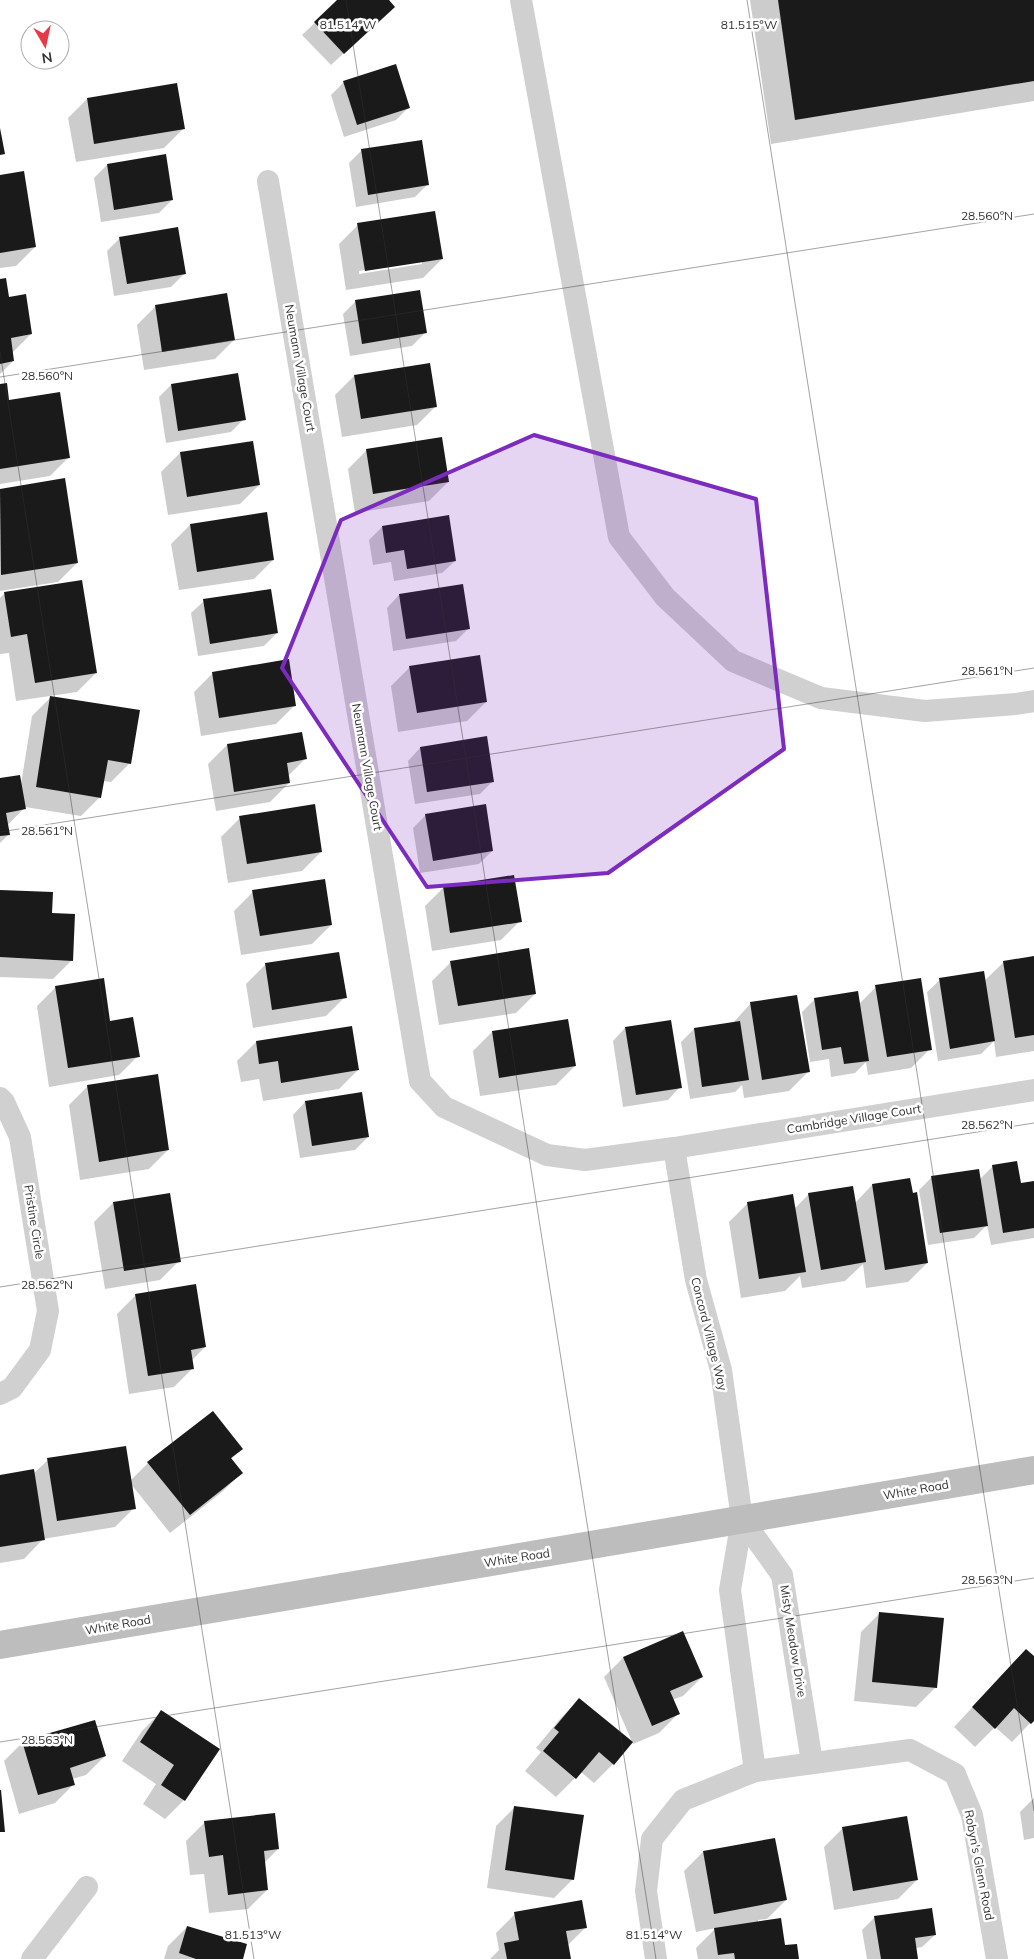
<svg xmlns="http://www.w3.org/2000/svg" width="1034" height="1959" viewBox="0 0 1034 1959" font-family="Mulish,sans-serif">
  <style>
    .shadow { fill: #0003; fill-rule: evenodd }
    .building { fill: #1a1a1a }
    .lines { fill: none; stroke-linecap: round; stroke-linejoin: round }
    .street { stroke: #d0d0d0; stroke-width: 22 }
    .secondary { stroke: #bdbdbd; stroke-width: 28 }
    .marked { fill: #7b2cbf; fill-opacity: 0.2; stroke: #7b2cbf; stroke-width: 4; stroke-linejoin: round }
    .ticks { fill: none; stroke: #333; stroke-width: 1; stroke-opacity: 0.45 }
    .labels { text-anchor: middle; stroke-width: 5; stroke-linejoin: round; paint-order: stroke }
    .street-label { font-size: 12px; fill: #333; stroke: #fff }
    .ticks-label { font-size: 12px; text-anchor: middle; fill: #333; stroke: #fff; stroke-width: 5; stroke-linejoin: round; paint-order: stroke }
  </style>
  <rect width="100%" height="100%" fill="#fff"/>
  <g class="shadow">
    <polygon points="339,0 387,0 381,19 331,65 302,35"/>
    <polygon points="750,0 1034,0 1034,101 771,144"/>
    <polygon points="344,82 409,107 396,120 344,137 331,95"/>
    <polygon points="87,99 183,129 164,148 76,162 68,118"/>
    <polygon points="362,150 428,184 415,197 356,207 349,163"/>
    <polygon points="107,165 172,200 159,213 101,222 94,178"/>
    <polygon points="0,176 35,247 16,266 0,268"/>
    <path d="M358,225L442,259L423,278L346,290L339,244ZM422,261V264L359,274V271Z"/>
    <polygon points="120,238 184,274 171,287 114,296 107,251"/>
    <polygon points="0,280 7,298 31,334 12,353 13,361 0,374"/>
    <polygon points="356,301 425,333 412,346 350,356 343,314"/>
    <polygon points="156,306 234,340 215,359 144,370 137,325"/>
    <polygon points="354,376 436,406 417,425 342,437 335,395"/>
    <polygon points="0,385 8,401 69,457 50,476 0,484"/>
    <polygon points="171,385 244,419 231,432 166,443 159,397"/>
    <polygon points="367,450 448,482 429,501 355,513 348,469"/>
    <polygon points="180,453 259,485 240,504 168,515 161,472"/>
    <polygon points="64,480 77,563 58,582 0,591 0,490"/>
    <polygon points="190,525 273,560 254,579 179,590 171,544"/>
    <polygon points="382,527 455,561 442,573 394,581 391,562 373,565 369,540"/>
    <polygon points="81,581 96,673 77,692 16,701 9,653 0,654 0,598 4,594"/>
    <polygon points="399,595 469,628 456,641 393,651 387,608"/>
    <polygon points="204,601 277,633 264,646 198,656 191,613"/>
    <polygon points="410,667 486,702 467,721 398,732 391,686"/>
    <polygon points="213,673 295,705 276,724 201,736 194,692"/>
    <polygon points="51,697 130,763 111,782 103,781 100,797 81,816 25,807 7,826 9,834 0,843 0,780 21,784 32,716"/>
    <polygon points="227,745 305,759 288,776 289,783 270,802 216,811 208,764"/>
    <polygon points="420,748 493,781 480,794 415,804 408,761"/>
    <polygon points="426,815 492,851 479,864 420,873 413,828"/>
    <polygon points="240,818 321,852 302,871 228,883 221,837"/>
    <polygon points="444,887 520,921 501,940 432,951 425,906"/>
    <polygon points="0,891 51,914 72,960 53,979 0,977"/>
    <polygon points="253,892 331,925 312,944 241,955 234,911"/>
    <polygon points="338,953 345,997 326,1016 253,1028 246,984 265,965"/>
    <polygon points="1034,957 1034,1051 996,1057 994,1041 981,1054 938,1061 927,992 940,980 984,981 1004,962"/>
    <polygon points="451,962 535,994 516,1013 439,1025 432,981"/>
    <polygon points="56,987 109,1022 138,1056 119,1075 49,1087 37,1006"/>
    <polygon points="876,987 930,1049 911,1068 868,1075 866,1062 855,1073 831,1077 829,1059 810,1062 802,1012 815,999 859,1004"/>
    <polygon points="751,1003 808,1072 789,1091 744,1098 742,1085 735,1092 690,1099 681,1042 694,1029 732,1024"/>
    <polygon points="625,1028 680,1087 668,1100 623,1107 613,1041"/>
    <polygon points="492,1032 575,1066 556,1085 480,1096 473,1051"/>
    <polygon points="256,1042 358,1070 339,1089 263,1101 259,1079 241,1082 237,1061"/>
    <polygon points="88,1086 168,1150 149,1169 80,1180 69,1105"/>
    <polygon points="305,1102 368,1137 355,1150 300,1158 293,1115"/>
    <polygon points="993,1166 1020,1185 1034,1182 1034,1238 991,1245 987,1225 974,1238 928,1245 919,1190 932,1177 979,1180"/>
    <polygon points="872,1185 927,1263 908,1282 866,1288 863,1264 845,1281 802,1288 800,1276 785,1291 741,1298 729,1222 748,1203 794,1209 809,1194 855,1203"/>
    <polygon points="113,1203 179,1261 160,1280 105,1289 94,1222"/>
    <polygon points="136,1295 205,1347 192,1360 193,1368 174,1387 129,1394 117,1314"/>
    <polygon points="241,1449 230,1460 241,1473 222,1492 170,1533 131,1484 134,1508 115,1527 43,1539 24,1559 0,1563 0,1476 33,1474 48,1460 130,1481 148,1463"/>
    <polygon points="880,1613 935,1688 916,1707 854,1701 861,1632"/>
    <polygon points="682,1633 702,1677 683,1696 672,1700 678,1714 659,1733 633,1744 604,1677 623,1658"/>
    <polygon points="1026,1650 1034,1658 1034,1719 1012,1742 995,1727 975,1747 954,1727"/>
    <polygon points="579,1700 613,1764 594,1783 581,1772 556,1797 525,1771 541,1752 536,1748 560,1719"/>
    <polygon points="161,1712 184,1800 165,1819 143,1804 156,1784 122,1761 142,1731"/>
    <polygon points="23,1742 105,1756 86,1775 72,1779 74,1784 55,1803 19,1814 4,1761"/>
    <polygon points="1034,1798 1034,1838 1024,1840 1020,1812"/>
    <polygon points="515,1807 573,1879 554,1898 487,1888 496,1826"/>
    <polygon points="205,1822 278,1849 264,1863 267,1890 248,1909 209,1913 204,1874 190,1875 186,1841"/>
    <polygon points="843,1828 917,1880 898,1899 834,1910 824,1847"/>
    <polygon points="703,1852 786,1900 767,1919 758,1920 758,1923 798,1959 698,1959 696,1948 716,1928 696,1932 684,1871"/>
    <polygon points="515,1914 586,1927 567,1946 570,1959 490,1959 499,1950 496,1933"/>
    <polygon points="875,1917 935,1935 922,1947 916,1948 917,1959 867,1959 862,1930"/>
    <polygon points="187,1927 241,1959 164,1959 168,1946"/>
  </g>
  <g class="building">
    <polygon points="337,0 389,0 395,7 344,54 314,22"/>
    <polygon points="778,0 1034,0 1034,81 795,120"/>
    <polygon points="396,64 410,108 357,125 343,81"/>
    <polygon points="177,83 185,129 94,144 87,98"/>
    <polygon points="0,128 5,154 0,155"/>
    <polygon points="422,140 429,185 368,195 361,149"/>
    <polygon points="166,154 173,200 114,210 107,164"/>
    <polygon points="24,171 36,247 0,253 0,175"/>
    <polygon points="435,211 443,259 365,271 357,223"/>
    <polygon points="178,227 186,274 127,284 119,237"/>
    <polygon points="6,278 9,297 26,294 32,334 11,338 14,361 0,364 0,279"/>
    <polygon points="420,290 427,333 362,344 355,300"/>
    <polygon points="227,293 235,340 162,352 155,305"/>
    <polygon points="430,363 437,407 361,419 354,375"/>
    <polygon points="238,373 246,420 178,431 171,384"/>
    <polygon points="7,383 9,400 60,392 70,458 0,469 0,384"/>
    <polygon points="442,437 449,482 373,494 366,449"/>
    <polygon points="253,441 260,485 187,497 180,452"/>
    <polygon points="65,478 78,563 1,575 0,489"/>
    <polygon points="267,512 274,560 197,572 190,524"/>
    <polygon points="449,515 456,561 407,569 404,550 386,553 382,526"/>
    <polygon points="82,580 97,673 35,683 27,634 11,637 4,592"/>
    <polygon points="463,584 470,629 406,639 399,594"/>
    <polygon points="271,589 278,633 210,644 203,599"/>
    <polygon points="480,655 487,702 417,713 409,666"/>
    <polygon points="289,659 296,706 219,718 212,672"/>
    <polygon points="50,696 140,710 131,764 108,760 101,798 36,787"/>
    <polygon points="302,732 307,759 287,763 290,783 234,792 227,744"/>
    <polygon points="487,736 494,782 427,792 420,747"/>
    <polygon points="20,775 26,809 6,813 10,835 0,836 0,778"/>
    <polygon points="315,804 322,852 247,864 239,816"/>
    <polygon points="486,804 493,851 433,861 425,814"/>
    <polygon points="514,875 522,922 450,933 443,886"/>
    <polygon points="325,879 332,925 260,936 252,890"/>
    <polygon points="0,890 53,892 52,913 75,914 73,961 0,957"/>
    <polygon points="529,948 536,994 458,1006 450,961"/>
    <polygon points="339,952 347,998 272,1010 265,963"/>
    <polygon points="1034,956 1034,1035 1015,1038 1003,961"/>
    <polygon points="984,971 995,1041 950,1049 939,978"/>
    <polygon points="104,978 110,1021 133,1017 140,1057 68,1068 55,986"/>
    <polygon points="921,978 932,1050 887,1057 875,985"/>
    <polygon points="858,991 869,1061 844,1064 841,1047 822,1050 814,998"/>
    <polygon points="797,995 810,1072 762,1080 750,1002"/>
    <polygon points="568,1019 576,1066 499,1078 492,1031"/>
    <polygon points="671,1020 682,1088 636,1095 625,1027"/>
    <polygon points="740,1021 749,1080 702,1087 694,1028"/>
    <polygon points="352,1026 359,1070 281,1083 278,1061 259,1064 256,1041"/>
    <polygon points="158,1074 169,1150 99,1162 87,1085"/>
    <polygon points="362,1092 369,1137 312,1146 305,1101"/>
    <polygon points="1017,1161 1021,1183 1034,1181 1034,1228 1003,1233 992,1165"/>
    <polygon points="979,1169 988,1226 940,1233 931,1176"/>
    <polygon points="910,1178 913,1193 917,1192 928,1263 885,1270 872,1184"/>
    <polygon points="853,1186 866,1262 821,1270 808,1193"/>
    <polygon points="170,1193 181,1262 124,1271 113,1202"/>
    <polygon points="793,1194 806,1272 759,1279 747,1202"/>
    <polygon points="196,1284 206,1347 191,1350 194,1369 148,1376 135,1294"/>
    <polygon points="213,1411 243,1449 231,1458 243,1473 190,1515 147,1462"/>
    <polygon points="126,1446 136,1509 57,1521 47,1458"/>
    <polygon points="34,1469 45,1540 0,1547 0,1475"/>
    <polygon points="879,1612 944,1618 937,1688 872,1682"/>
    <polygon points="683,1631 703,1677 670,1691 680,1714 652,1726 623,1657"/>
    <polygon points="1026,1649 1034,1656 1034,1721 1031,1724 1014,1708 995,1729 972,1707"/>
    <polygon points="579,1698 633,1742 614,1765 599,1752 576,1779 543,1751 559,1732 554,1728"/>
    <polygon points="161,1710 220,1749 185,1801 161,1785 174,1765 140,1742"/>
    <polygon points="95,1720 106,1756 70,1768 75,1785 38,1795 22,1741"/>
    <polygon points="0,1790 1,1790 5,1832 0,1832"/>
    <polygon points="514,1806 584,1815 574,1880 505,1870"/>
    <polygon points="275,1813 279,1849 264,1851 268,1890 228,1895 223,1855 209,1857 204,1821"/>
    <polygon points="907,1816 918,1880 853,1891 842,1827"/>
    <polygon points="775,1838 787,1900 714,1914 703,1851"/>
    <polygon points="582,1900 587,1928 566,1931 571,1959 507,1959 504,1943 519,1940 514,1912"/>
    <polygon points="932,1908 936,1935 915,1938 918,1959 881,1959 874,1916"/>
    <polygon points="781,1918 785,1945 797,1944 799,1959 735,1959 734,1953 718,1955 714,1928"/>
    <polygon points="187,1926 247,1944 243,1959 196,1959 179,1953"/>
  </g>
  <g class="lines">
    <g class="street">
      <polyline points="521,0 619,537 665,597 733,661 821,698 925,711 1016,704 1034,701"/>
      <polyline points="268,181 420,1081 444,1107 547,1155 585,1160 674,1148 1034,1090"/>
      <polyline points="0,1098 4,1102 20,1137 48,1311 40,1350 12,1388 0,1394"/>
      <polyline points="674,1148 696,1280 721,1370 742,1519 730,1590 755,1771"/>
      <polyline points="742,1519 782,1575 812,1762"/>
      <polyline points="32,1959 87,1887"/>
      <polyline points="656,1959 646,1891 652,1839 683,1800 755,1771 910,1750 955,1774 972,1815 997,1959"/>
    </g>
    <polyline class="secondary" points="0,1645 1034,1470"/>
  </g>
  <path class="marked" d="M534,435L756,499L784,749L608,873L427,887L282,668L341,520Z"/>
  <path class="ticks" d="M346,0L656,1959M747,0L1034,1811M0,352L254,1959M0,377L1034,214M0,832L1034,668M0,1287L1034,1123M0,1742L1034,1578"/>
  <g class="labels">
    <g class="street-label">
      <text transform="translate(300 368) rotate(80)" y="4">Neumann Village Court</text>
      <text transform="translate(367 767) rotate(80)" y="4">Neumann Village Court</text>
      <text transform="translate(854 1119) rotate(-9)" y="4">Cambridge Village Court</text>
      <text transform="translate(34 1222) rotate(81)" y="4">Pristine Circle</text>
      <text transform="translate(709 1334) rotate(76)" y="4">Concord Village Way</text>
      <text transform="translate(916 1490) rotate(-10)" y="4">White Road</text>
      <text transform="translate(517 1558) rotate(-9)" y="4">White Road</text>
      <text transform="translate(118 1625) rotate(-10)" y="4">White Road</text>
      <text transform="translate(793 1641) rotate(81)" y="4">Misty Meadow Drive</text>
      <text transform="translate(979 1865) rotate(79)" y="4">Robyn's Glenn Road</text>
    </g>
  </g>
  <g class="ticks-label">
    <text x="348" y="29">81.514°W</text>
    <text x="749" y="29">81.515°W</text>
    <text x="987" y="220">28.560°N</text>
    <text x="47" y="380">28.560°N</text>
    <text x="987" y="675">28.561°N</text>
    <text x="47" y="835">28.561°N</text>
    <text x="987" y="1129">28.562°N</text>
    <text x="47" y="1289">28.562°N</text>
    <text x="987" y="1584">28.563°N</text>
    <text x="47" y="1744">28.563°N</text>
    <text x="253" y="1939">81.513°W</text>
    <text x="654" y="1939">81.514°W</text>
  </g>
  <g transform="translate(45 45) rotate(171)"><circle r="24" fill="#ffffff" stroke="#adadad"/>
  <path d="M0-4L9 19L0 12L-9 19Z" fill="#e63946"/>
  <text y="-8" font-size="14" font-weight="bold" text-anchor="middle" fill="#333333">N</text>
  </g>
</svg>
